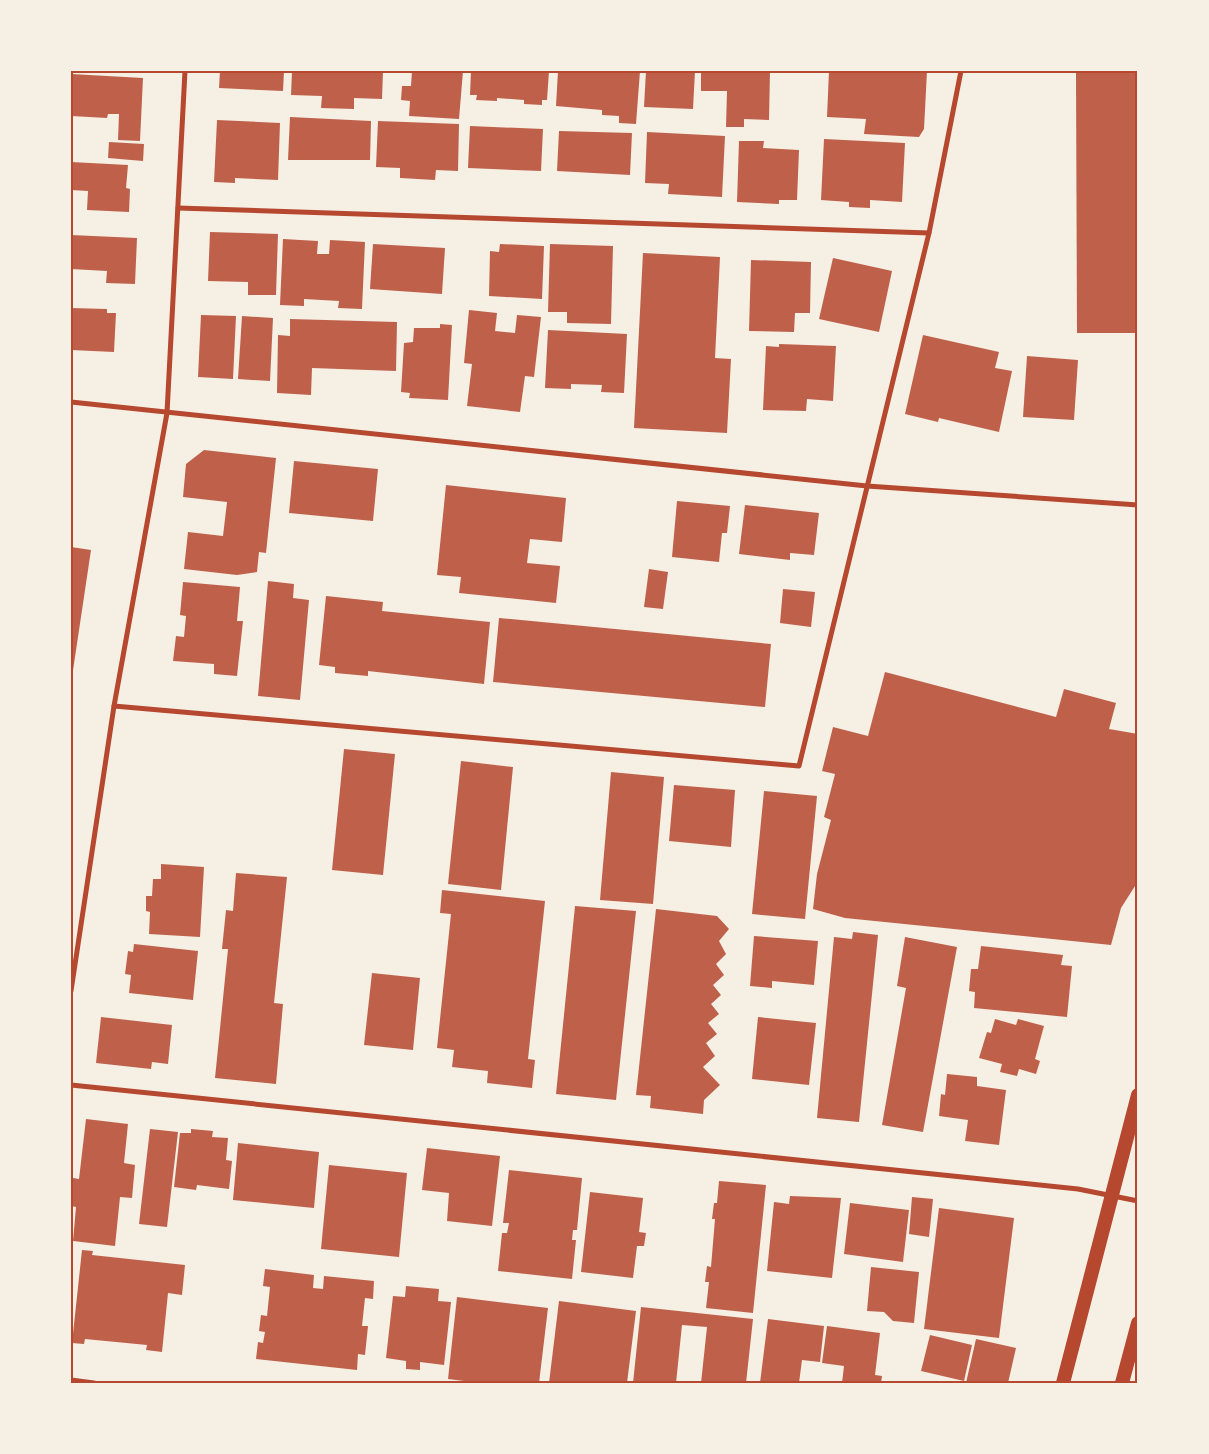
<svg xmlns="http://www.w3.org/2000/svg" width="1209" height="1454" viewBox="0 0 1209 1454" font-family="Poppins,sans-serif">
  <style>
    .building { fill: #bf614a }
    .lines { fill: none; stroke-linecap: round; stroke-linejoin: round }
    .minor { stroke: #b5482f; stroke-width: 5 }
    .trunk { stroke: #b5482f; stroke-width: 14 }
    .neatline { fill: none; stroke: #b5482f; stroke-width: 2 }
  </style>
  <rect width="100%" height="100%" fill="#f6efe4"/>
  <g class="building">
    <polygon points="220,71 284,71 283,91 219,88"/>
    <polygon points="292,71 383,71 382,99 354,98 354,109 321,108 322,96 291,95"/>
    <polygon points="412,71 463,71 459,119 409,116 410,101 401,100 402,86 411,86"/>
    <polygon points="471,71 549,71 547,100 542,100 542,105 524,104 524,100 497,98 497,101 476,100 477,95 470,95"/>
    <polygon points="558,71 640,71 636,124 619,123 619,116 602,115 602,110 556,106"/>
    <polygon points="646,71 695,71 693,109 644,107"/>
    <polygon points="701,71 770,71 769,120 744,119 744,127 726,127 727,91 701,91"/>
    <polygon points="829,71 927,71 924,129 919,137 864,134 866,119 827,117"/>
    <polygon points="1076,71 1138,71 1138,333 1077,333"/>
    <polygon points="71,74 143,78 140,141 118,140 119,114 108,114 107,118 71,116"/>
    <polygon points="290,117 371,121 370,160 288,160"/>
    <polygon points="217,120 280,123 278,180 235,178 235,183 214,182"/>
    <polygon points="378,121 459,124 458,171 436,170 435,180 400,178 400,168 376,167"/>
    <polygon points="470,126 543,129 541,171 468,168"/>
    <polygon points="559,131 632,133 630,175 557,171"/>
    <polygon points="647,132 725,136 722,197 668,194 669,184 645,183"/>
    <polygon points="824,139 905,143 902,202 870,200 870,208 849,207 849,202 821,200"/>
    <polygon points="739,141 764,141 763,148 799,150 797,200 779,200 779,204 737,202"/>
    <polygon points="109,142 144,144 143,161 108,158"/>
    <polygon points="71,162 128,165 126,188 130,189 129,212 87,210 88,191 71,190"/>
    <polygon points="210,232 278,234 276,295 248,295 248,282 208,281"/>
    <polygon points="71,235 137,238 135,284 106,283 107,271 71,269"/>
    <polygon points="283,239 318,241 317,254 329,254 330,240 365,242 362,309 338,308 339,301 304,299 304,306 280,305"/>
    <polygon points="373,244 445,248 442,294 370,289"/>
    <polygon points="500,244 544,246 542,299 489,296 490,251 499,252"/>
    <polygon points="550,244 613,246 611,324 567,323 567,312 548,312"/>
    <polygon points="643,253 720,257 715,358 731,359 727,433 634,428"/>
    <polygon points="833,258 892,271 879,332 819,319"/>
    <polygon points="751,260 811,262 810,313 795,313 794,332 749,331"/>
    <polygon points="71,308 107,309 107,313 116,313 114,352 71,350"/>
    <polygon points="469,310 497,313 495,331 515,333 517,315 541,317 534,377 525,376 520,412 467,406 472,364 464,363"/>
    <polygon points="201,315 236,316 233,379 198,377"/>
    <polygon points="242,316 273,318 270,381 238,379"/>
    <polygon points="290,319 397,322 396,371 312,368 311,395 277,393 278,335 290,336"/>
    <polygon points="440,324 452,325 448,400 409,398 410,393 401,392 404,343 413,342 414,328 440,328"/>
    <polygon points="548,330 627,334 624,393 601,392 602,385 571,384 571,389 545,388"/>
    <polygon points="923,335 999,352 995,368 1012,371 999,432 939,418 938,422 905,414"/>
    <polygon points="779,344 836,346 833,401 807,399 806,411 763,410 766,346 779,347"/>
    <polygon points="1027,356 1078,360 1074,420 1023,417"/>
    <polygon points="204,450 276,458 266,553 259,552 257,572 237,575 184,569 188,532 223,536 227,502 183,497 186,464"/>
    <polygon points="294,461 378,469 373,521 289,513"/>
    <polygon points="446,485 566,498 562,542 530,539 527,563 560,566 556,603 459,593 461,577 437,575"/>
    <polygon points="677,501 730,506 727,533 722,533 719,562 672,557"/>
    <polygon points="745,505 819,513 814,555 790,553 790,560 739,554"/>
    <polygon points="71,547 91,550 72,677 71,677"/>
    <polygon points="649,569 668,572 663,609 644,607"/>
    <polygon points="268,581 294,584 293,598 309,600 300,700 258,696"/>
    <polygon points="183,582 240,587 237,621 243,621 237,676 214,674 214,664 173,661 176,636 184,637 186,616 180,615"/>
    <polygon points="783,589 815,592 811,627 780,623"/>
    <polygon points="326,596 383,602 382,611 490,622 484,684 368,671 368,676 335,673 335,667 319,665"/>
    <polygon points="499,618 771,644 765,707 493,682"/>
    <polygon points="885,672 1056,717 1064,689 1116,703 1109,729 1138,734 1138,873 1135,886 1121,908 1111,945 845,918 813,909 817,874 831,820 824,817 835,774 822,771 833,727 868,736"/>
    <polygon points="344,749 395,754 383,875 332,870"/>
    <polygon points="461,761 513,767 501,890 448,884"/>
    <polygon points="611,772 664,777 653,904 600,900"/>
    <polygon points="674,785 735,790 731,847 669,841"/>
    <polygon points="764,791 817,796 805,919 752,914"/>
    <polygon points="161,864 204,867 200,937 149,934 150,912 146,911 146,896 152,896 153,879 161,879"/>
    <polygon points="236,873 287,877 274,1003 283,1004 276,1084 215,1078 228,949 222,949 226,910 233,911"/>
    <polygon points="442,890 545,901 528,1059 535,1060 532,1088 487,1083 488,1071 452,1067 454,1050 437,1048 451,914 440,913"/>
    <polygon points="575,906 636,911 616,1100 556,1094"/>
    <polygon points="656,909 717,916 729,929 719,941 726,954 716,964 724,975 713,985 721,995 711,1004 719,1014 708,1023 717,1034 706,1043 715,1056 703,1067 720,1085 704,1100 703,1114 650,1108 651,1096 636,1095"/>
    <polygon points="853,932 878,935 859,1122 817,1118 834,937 852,939"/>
    <polygon points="754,936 818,941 814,985 772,981 772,988 750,986"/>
    <polygon points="905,937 957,947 923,1132 882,1125 906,988 897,986"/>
    <polygon points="134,944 198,951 193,1000 129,993 131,975 125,974 128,951 133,952"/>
    <polygon points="981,946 1063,955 1061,965 1072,966 1067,1017 974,1008 975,992 969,991 971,969 978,969"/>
    <polygon points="372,973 420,978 413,1050 364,1045"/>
    <polygon points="101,1017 172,1025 168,1064 152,1062 151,1069 96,1063"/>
    <polygon points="758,1017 816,1023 809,1085 752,1079"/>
    <polygon points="995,1019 1016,1025 1018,1019 1044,1026 1035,1059 1040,1061 1036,1074 1019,1069 1017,1076 1000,1072 1002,1064 979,1058 987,1032 991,1033"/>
    <polygon points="947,1074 977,1077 977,1086 1006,1090 999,1145 965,1141 968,1120 939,1116 941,1094 945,1095"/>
    <polygon points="86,1119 128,1124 124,1163 135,1165 132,1198 120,1197 115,1246 73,1241 76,1207 71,1206 73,1178 79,1179"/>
    <polygon points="150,1129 178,1132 167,1227 139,1224"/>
    <polygon points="191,1129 213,1131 212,1137 228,1138 226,1160 232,1161 229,1189 197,1185 196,1190 174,1187 180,1133 191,1133"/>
    <polygon points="238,1143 319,1152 314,1208 233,1200"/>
    <polygon points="427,1148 500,1156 492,1226 447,1221 449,1193 422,1190"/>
    <polygon points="329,1165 407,1173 399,1257 321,1249"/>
    <polygon points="509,1170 582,1178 577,1230 573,1230 572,1240 576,1240 572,1279 498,1271 502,1233 507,1233 509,1223 503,1223"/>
    <polygon points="719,1181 766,1185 753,1313 706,1308 709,1282 705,1282 707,1266 711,1267 715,1219 712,1219 714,1203 717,1203"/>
    <polygon points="590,1192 643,1198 639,1232 646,1233 644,1246 637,1246 633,1278 581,1272"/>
    <polygon points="790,1196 841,1198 832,1278 767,1271 774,1202 789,1204"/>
    <polygon points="912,1197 933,1199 929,1237 909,1234"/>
    <polygon points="850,1203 909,1210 903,1262 844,1254"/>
    <polygon points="939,1208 1014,1218 999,1338 924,1329"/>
    <polygon points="82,1250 93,1251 92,1255 185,1265 182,1295 168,1293 162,1352 146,1350 147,1345 85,1339 84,1344 72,1343"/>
    <polygon points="871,1267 919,1272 914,1323 893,1321 884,1312 867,1311"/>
    <polygon points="265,1269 314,1275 313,1288 323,1289 324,1276 374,1281 373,1299 365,1298 362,1326 368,1326 365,1355 358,1354 357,1370 256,1359 258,1342 263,1343 265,1332 259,1331 261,1315 267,1316 270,1287 263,1286"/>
    <polygon points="406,1286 439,1289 438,1301 451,1302 444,1365 420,1362 420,1370 406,1369 406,1361 386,1358 393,1296 405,1297"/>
    <polygon points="457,1297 548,1308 539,1383 480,1383 448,1379"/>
    <polygon points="559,1301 636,1311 627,1383 549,1383"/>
    <polygon points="641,1307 753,1319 746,1383 701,1383 707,1327 682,1325 676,1383 633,1383"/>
    <polygon points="768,1319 824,1326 820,1362 802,1360 799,1383 760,1383"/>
    <polygon points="827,1326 880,1333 875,1375 882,1376 881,1383 842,1383 844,1366 822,1363"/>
    <polygon points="930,1335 972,1345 964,1381 921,1371"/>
    <polygon points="976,1339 1016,1348 1008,1383 966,1383"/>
  </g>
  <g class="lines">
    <g class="minor">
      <polyline points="178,208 929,233"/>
      <polyline points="71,402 867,486 1138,505"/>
      <polyline points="114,706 799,766 929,233 961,71"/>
      <polyline points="71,991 114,706 167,413 185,71"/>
      <polyline points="71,1085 1078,1189 1138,1201"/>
      <polyline points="71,1380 94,1383"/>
    </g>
    <g class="trunk">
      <polyline points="1063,1383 1138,1095"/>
      <polyline points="1122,1383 1138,1323"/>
    </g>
  </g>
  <rect width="1209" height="1454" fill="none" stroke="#f6efe4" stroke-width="145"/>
  <rect x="72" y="72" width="1064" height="1310" class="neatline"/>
</svg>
